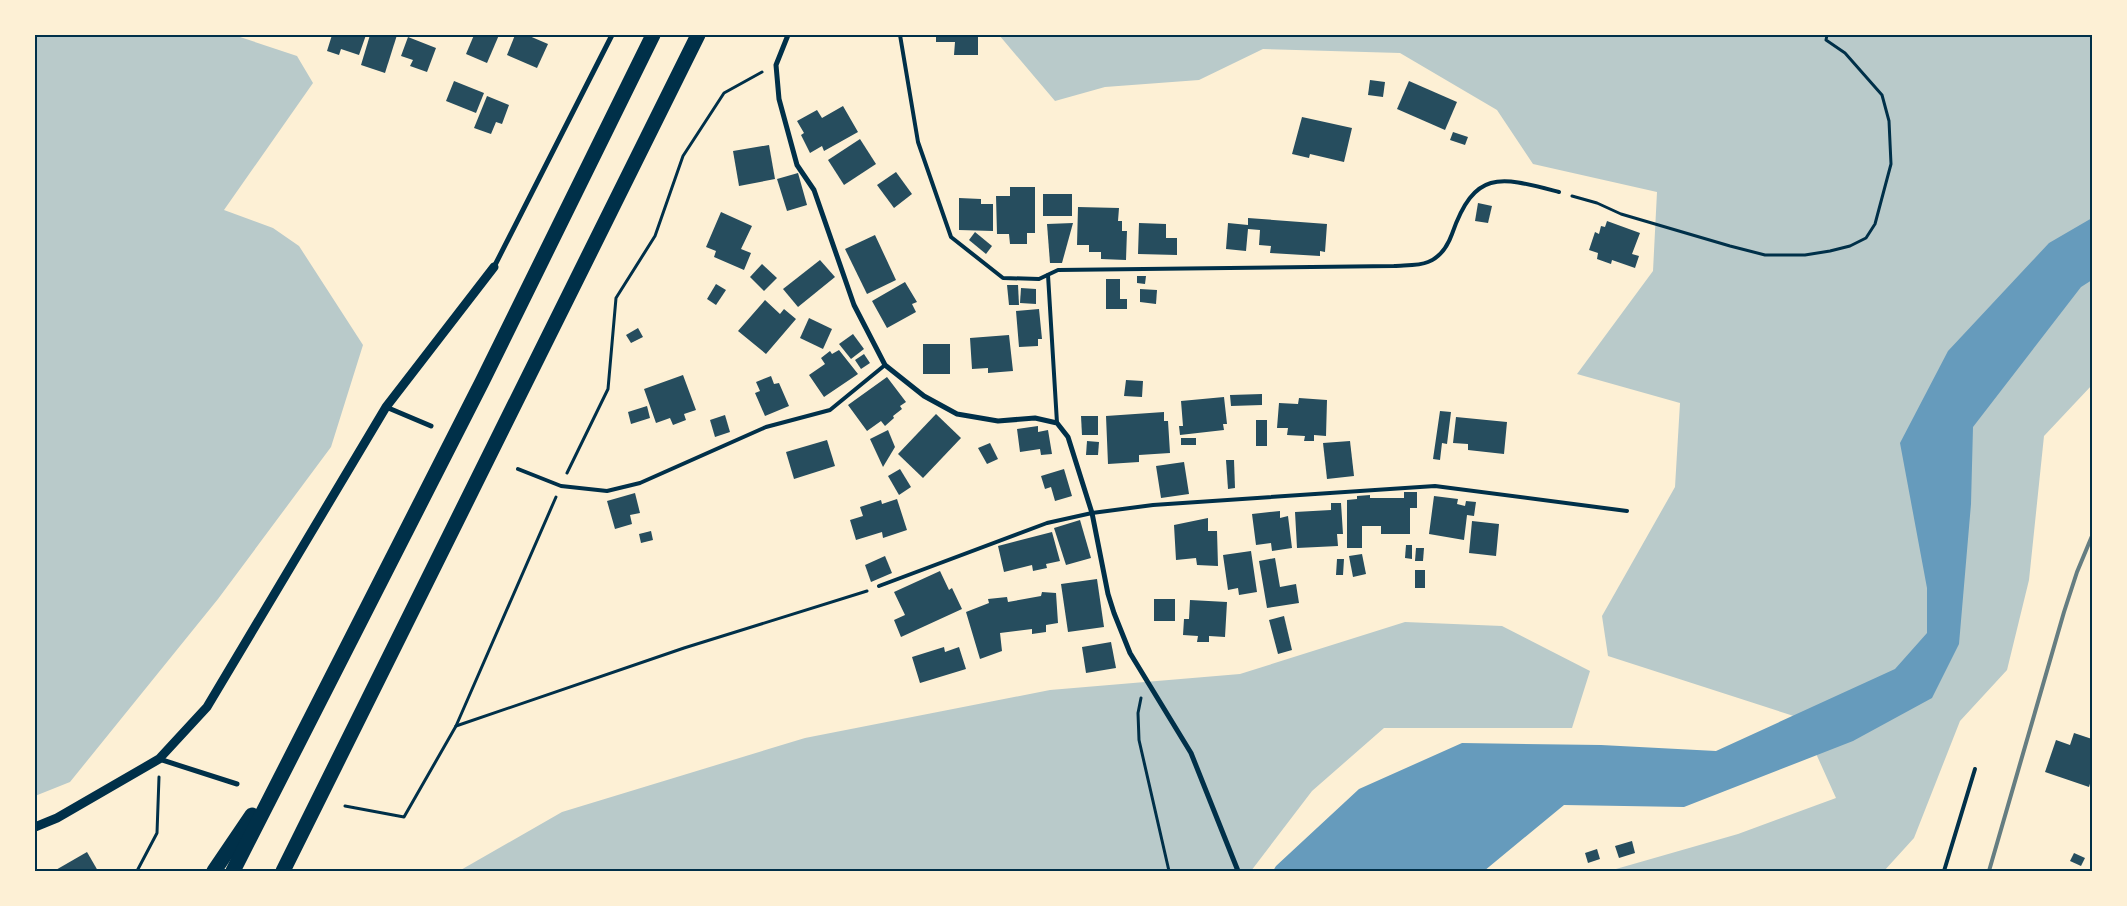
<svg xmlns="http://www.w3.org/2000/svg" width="2127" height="906" viewBox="0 0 2127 906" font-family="'Work Sans',sans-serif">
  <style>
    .green { fill: #b9caca }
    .water { fill: #669bbc }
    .building { fill: #264d5e }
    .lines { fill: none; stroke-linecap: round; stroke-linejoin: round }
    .path { stroke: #003049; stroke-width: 3 }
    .service { stroke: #003049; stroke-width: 4 }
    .minor { stroke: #003049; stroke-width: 5 }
    .tertiary { stroke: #003049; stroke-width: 9 }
    .motorway { stroke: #003049; stroke-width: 15 }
    .rail { stroke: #657d81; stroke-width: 4 }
    .neatline { fill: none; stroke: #003049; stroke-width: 2 }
  </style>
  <rect width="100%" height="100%" fill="#fdf0d5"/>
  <g class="green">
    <polygon points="35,35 234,35 297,56 313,83 224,210 273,228 299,246 363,345 331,447 218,599 70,782 35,796"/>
    <polygon points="999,35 2092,35 2092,385 2044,436 2029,580 2007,670 1960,721 1914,838 1884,871 1609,871 1738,834 1836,798 1800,718 1608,656 1602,616 1675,487 1680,403 1577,374 1653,271 1657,192 1533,164 1497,110 1400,53 1263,49 1199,80 1105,87 1055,101"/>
    <polygon points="1405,622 1502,626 1590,671 1572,728 1384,728 1312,791 1251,871 459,871 562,812 805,738 1050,690 1240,674"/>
  </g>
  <polygon class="water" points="2092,218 2092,280 2081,287 1973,427 1971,504 1959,644 1932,698 1853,741 1684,807 1564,805 1484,871 1273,871 1276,866 1359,789 1462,743 1601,745 1716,751 1895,669 1927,633 1927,588 1900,443 1948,351 2049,243"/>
  <g class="building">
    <polygon points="332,35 366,35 359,55 341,49 339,55 327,51"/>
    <polygon points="370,35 397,35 385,73 361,65"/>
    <polygon points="474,35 499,35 487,63 466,54"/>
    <polygon points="515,35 527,35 548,44 537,68 507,55"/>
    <polygon points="936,35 978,35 978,55 954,55 955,42 936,42"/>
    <polygon points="408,37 436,48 427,72 410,66 413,60 401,56"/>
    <polygon points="1370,80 1385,82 1383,97 1368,95"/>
    <polygon points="454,81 484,93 476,113 446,101"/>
    <polygon points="1409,81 1457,102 1445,130 1397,109"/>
    <polygon points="487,96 509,105 502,124 496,122 491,134 474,128"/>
    <polygon points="843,106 858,132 824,151 822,146 810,153 801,135 804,133 797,121 817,110 822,118"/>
    <polygon points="1302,117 1352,128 1344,162 1310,154 1309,158 1292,154"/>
    <polygon points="1453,132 1468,137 1465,145 1450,140"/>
    <polygon points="860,139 876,164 844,185 828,160"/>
    <polygon points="769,145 775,179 739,186 733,151"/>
    <polygon points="896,172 912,194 894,208 877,185"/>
    <polygon points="798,173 807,205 787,211 777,179"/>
    <polygon points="1010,187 1035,187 1035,233 1027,233 1027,244 1010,244 1009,234 997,234 996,196 1010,196"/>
    <rect x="1043" y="194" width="29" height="22"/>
    <polygon points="959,198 981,199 981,204 993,204 993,231 959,230"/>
    <polygon points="1478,203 1492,206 1488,223 1475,221"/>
    <polygon points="1078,207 1119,208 1118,221 1122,221 1122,231 1127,231 1126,260 1101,259 1101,252 1089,252 1089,245 1077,245"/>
    <polygon points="721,212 752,226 741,249 751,253 744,270 714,257 716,251 706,247"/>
    <polygon points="1248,218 1327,224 1325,252 1320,251 1320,256 1270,253 1271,246 1259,245 1260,230 1248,229 1246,251 1226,249 1228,223 1248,225"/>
    <polygon points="1607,221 1640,233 1632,254 1639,256 1635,268 1612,260 1611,264 1597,259 1598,253 1589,250 1595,232 1599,234 1601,226 1605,227"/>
    <polygon points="1073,223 1062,263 1050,263 1047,224"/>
    <polygon points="1139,223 1166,224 1166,238 1177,238 1177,255 1138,254"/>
    <polygon points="975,232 992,246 986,254 969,240"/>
    <polygon points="875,235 896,280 867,294 845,249"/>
    <polygon points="820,260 835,277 798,307 783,289"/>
    <polygon points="762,264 777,278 764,291 750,277"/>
    <polygon points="1137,276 1146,276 1145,284 1137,283"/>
    <polygon points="1106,279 1120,279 1120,299 1127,299 1127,309 1106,309"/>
    <polygon points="905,282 917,302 912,304 916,312 887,328 872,301"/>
    <polygon points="716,284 726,290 716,305 707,299"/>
    <polygon points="1007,285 1018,285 1019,305 1009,305"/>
    <polygon points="1021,288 1036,289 1036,304 1020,303"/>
    <polygon points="1140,289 1157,290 1156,304 1140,302"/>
    <polygon points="765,300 780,314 784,309 796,319 766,354 738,331"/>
    <polygon points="1039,309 1042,339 1038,339 1038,346 1019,347 1016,311"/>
    <polygon points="809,318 832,329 823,349 800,338"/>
    <polygon points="638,328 643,337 631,343 626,335"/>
    <polygon points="853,334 864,349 851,359 839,344"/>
    <polygon points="1009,335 1013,371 988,373 988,368 972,369 970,338"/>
    <rect x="923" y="344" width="27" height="30"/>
    <polygon points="839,350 858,374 824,397 809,375 825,364 821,358 830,351 832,354"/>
    <polygon points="864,354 870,363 861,369 855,360"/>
    <polygon points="683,375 696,410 684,414 686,420 673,425 670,418 656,423 644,389"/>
    <polygon points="771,376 774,384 779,383 789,406 765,416 755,393 760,391 756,382"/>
    <polygon points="887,377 906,402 900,406 902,409 893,416 894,418 885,426 881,421 867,431 848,405"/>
    <polygon points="1126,380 1143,381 1142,397 1124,396"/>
    <polygon points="1262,394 1262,405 1231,406 1230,395"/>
    <polygon points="1224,397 1227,424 1223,424 1224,430 1180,435 1179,426 1183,426 1181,401"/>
    <polygon points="1299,398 1327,400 1326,436 1314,435 1314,441 1304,441 1305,436 1287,435 1288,428 1277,428 1279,403 1298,404"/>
    <polygon points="647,406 650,418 631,424 628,412"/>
    <polygon points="1440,411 1451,412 1447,444 1442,443 1440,460 1433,459"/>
    <polygon points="1164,412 1164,421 1168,421 1170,453 1139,455 1139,462 1108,464 1106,416"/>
    <polygon points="936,414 961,438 923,478 898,454"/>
    <polygon points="725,415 730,432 715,437 710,420"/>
    <polygon points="1081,416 1098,416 1098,435 1082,435"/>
    <polygon points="1456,417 1507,422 1504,454 1468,450 1468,444 1453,443"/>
    <rect x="1256" y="420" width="11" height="26"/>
    <polygon points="1038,426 1038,432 1048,430 1052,454 1041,455 1040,449 1020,452 1017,429"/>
    <polygon points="888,430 895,447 883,467 870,439"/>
    <rect x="1181" y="438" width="15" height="7"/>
    <polygon points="827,440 835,466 794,479 786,452"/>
    <polygon points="1087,441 1099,442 1098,455 1086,455"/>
    <polygon points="1350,441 1354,476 1327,479 1323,443"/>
    <polygon points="990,443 998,459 987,464 978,448"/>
    <polygon points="1226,460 1234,460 1235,488 1228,489"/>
    <polygon points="1184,462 1189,494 1161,498 1156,466"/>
    <polygon points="900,469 911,487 899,495 888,476"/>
    <polygon points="1064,469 1072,496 1055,501 1051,487 1045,489 1041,476"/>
    <polygon points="1404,492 1417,492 1417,508 1410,508 1410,534 1381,534 1381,526 1362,526 1362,548 1347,548 1347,500 1357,499 1357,496 1370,495 1370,498 1404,498"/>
    <polygon points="635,493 640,513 630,515 632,524 615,529 607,501"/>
    <polygon points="1434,496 1458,499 1457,504 1465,506 1466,501 1476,502 1474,516 1467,515 1464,540 1429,534"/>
    <polygon points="897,499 907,530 883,538 882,532 856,540 850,520 863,516 860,507 881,500 882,504"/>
    <polygon points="1331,503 1341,503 1343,534 1337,534 1338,546 1297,548 1295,512 1331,510"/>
    <polygon points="1280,511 1280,518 1288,516 1292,548 1272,551 1271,543 1256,545 1252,514"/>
    <polygon points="1208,518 1208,531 1217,531 1218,566 1197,565 1196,558 1176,560 1174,525"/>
    <polygon points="1080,520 1091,558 1066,565 1054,528"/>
    <polygon points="1472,521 1499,524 1496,556 1469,553"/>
    <polygon points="651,531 653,540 641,543 639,534"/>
    <polygon points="1052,532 1060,561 1046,564 1047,568 1033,571 1032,565 1004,572 998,546"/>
    <polygon points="1406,545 1412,545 1412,559 1405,558"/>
    <polygon points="1416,548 1424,548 1423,561 1415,561"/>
    <polygon points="1251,551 1257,592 1239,595 1238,588 1228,590 1223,555"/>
    <polygon points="1362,554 1366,574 1353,577 1349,556"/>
    <polygon points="885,556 892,573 871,582 865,565"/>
    <polygon points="1275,558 1280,587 1296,584 1299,603 1267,608 1259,561"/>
    <polygon points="1337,559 1344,559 1343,575 1336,575"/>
    <rect x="1415" y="570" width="10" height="18"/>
    <polygon points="940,571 949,590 952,588 962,609 901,637 894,620 905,615 894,592"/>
    <polygon points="1097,579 1104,627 1068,632 1061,584"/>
    <polygon points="1042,592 1056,593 1058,623 1046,625 1046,632 1032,634 1032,629 1000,633 1002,651 980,659 966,612 989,603 988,599 1007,597 1008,602 1041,596"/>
    <rect x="1154" y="599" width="21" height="22"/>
    <polygon points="1190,600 1227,602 1225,637 1209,636 1209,642 1197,642 1198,636 1183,635 1184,619 1189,619"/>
    <polygon points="1284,616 1292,650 1278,654 1269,620"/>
    <polygon points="1111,642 1116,668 1086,673 1082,647"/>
    <polygon points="944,647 945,652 959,647 966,669 920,683 912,657"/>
    <polygon points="2074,733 2092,739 2092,777 2089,787 2045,772 2056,740 2070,745"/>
    <polygon points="1632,841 1635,853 1619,858 1615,846"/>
    <polygon points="1597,849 1600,859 1588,863 1585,853"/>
    <polygon points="87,852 98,871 54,871"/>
    <polygon points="2074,853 2085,858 2081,866 2070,861"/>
  </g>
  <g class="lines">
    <g class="path">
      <polyline points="1572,196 1597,203 1621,214 1730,246 1765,255 1805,255 1830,251 1850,246 1866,238 1875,224 1891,164 1889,121 1882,95 1845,53 1826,40 1827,35"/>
      <polyline points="567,473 608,389 616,298 655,236 683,156 724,93 762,72"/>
      <polyline points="1141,698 1138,713 1139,740 1169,871"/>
      <polyline points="456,726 684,648 867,591"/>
      <polyline points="345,806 404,817 456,726 556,497"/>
      <polyline points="137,871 157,833 159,777"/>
    </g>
    <g class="service">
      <path d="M900,35L918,142L951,237L1003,278L1039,279L1058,270L1394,266C1404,265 1419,266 1428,262C1441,257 1448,245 1452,234C1475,168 1501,177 1559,192"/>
      <polyline points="1048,275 1057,423"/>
      <polyline points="518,469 561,486 607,491 640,483 766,427 830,410 885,365"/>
      <polyline points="879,586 1047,523 1092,513 1153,505 1435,486 1627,511"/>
      <polyline points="1944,871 1975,769"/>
    </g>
    <g class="minor">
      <polyline points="788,35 776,65 779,99 797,165 814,190 854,305 885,365 924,396 957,414 998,421 1035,418 1057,423 1068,437 1092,513 1108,594 1114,613 1130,653 1191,753 1238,871"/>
      <polyline points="494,267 612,35"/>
      <polyline points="386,407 431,426"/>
      <polyline points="159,759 237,784"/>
    </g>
    <polyline class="tertiary" points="35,827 57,818 159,759 207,707 386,407 494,267"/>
    <g class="motorway">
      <polyline points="214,871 252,815"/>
      <polyline points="233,871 482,382 653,35"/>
      <polyline points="283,871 698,35"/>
    </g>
    <polyline class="rail" points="1989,871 2064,612 2077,572 2092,536"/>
  </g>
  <rect width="2127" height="906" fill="none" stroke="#fdf0d5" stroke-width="72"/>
  <rect x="36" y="36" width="2055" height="834" class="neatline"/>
</svg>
